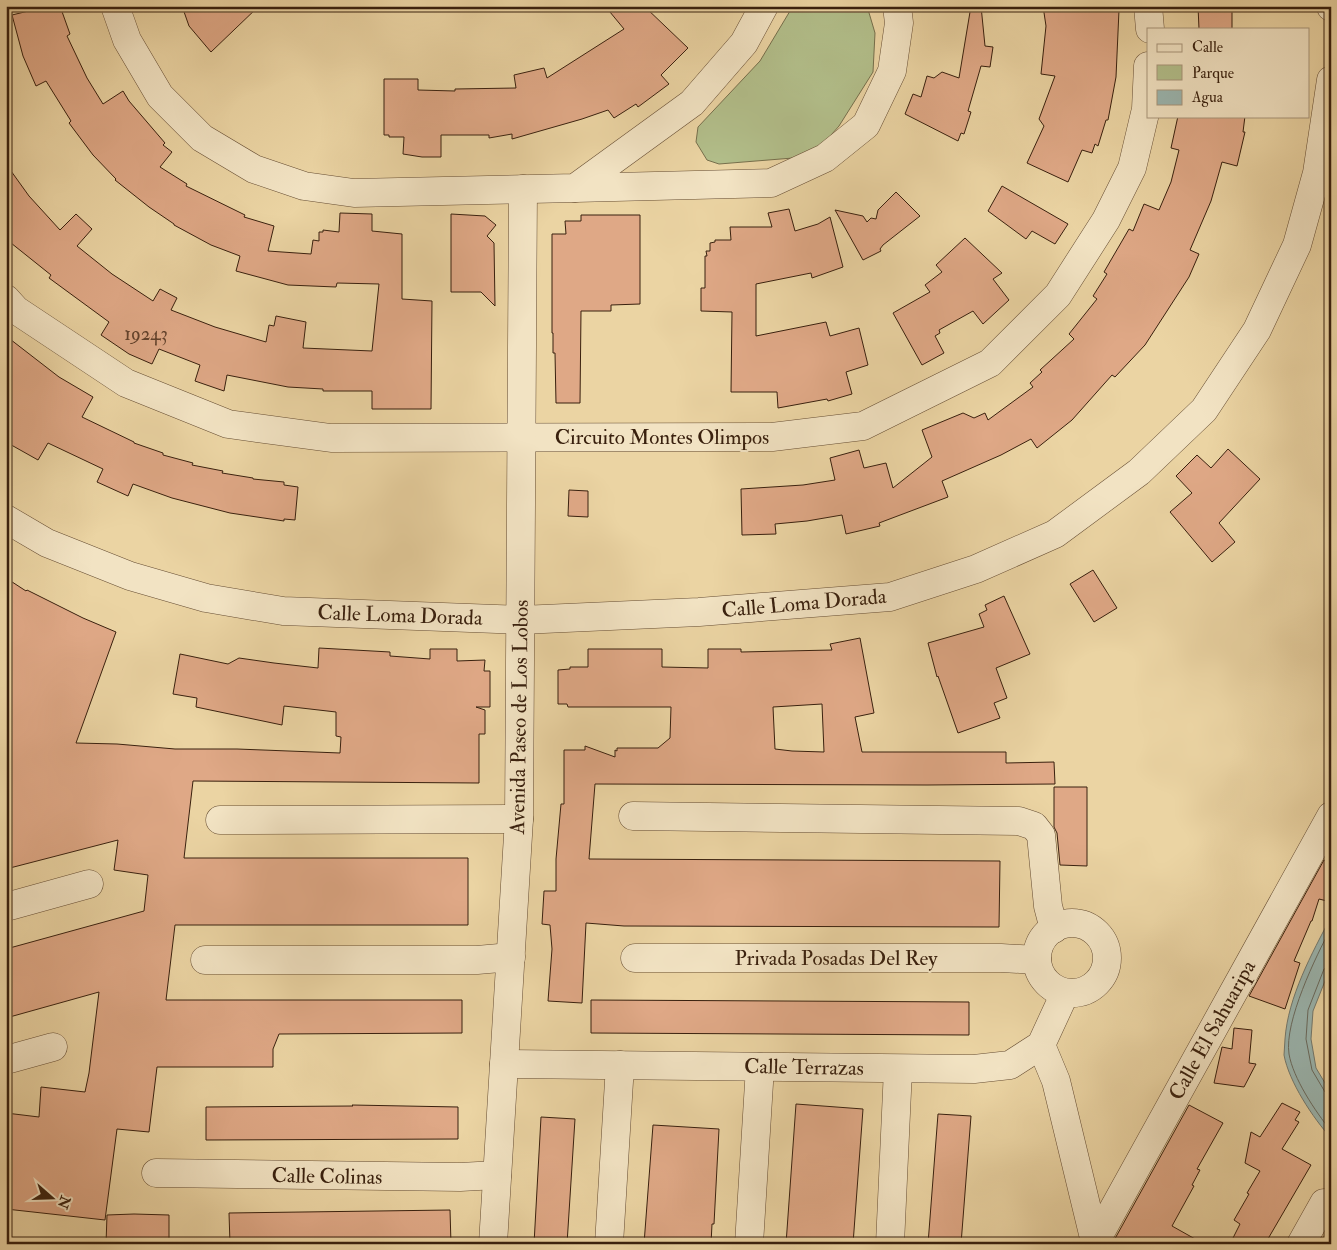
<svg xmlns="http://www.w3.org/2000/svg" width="1337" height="1250" viewBox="0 0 1337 1250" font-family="'IM FELL Double Pica',serif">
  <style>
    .green { fill: #b2be8a; stroke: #766f4c }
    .water { fill: #9bb6b0; stroke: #747a6f }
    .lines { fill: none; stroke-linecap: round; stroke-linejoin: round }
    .shore { stroke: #6a6b5f; stroke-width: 1 }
    .building { fill: #dfa886; stroke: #39200e; fill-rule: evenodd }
    .minor-casing { stroke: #664d33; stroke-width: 29 }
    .tertiary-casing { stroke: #664d33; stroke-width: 29 }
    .minor { stroke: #f2e3c3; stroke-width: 28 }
    .tertiary { stroke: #f2e3c3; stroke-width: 28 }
    .labels { text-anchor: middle; stroke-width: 4; stroke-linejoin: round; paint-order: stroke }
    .number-label { font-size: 19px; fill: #62422c }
    .street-label { font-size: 21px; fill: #39200e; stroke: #f2e3c3 }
  </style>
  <rect width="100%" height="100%" fill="#ebd4a3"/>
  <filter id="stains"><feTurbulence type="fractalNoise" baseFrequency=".004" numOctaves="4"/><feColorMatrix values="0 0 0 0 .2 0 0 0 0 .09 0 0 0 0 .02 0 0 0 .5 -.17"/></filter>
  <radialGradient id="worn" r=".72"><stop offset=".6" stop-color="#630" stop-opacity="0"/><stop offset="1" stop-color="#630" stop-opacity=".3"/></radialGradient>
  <polygon class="green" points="793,6 867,6 875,33 873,72 839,126 817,151 793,158 719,164 707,160 696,142 698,127 760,61"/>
  <path class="water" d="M1331,917V966L1313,1011L1311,1039L1316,1068L1331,1093V1138C1313,1118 1289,1082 1284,1055C1284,1050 1285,1044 1285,1039C1288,997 1312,953 1331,917Z"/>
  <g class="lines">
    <g class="shore">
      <path d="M1331,928C1316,956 1284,1022 1289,1054C1293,1078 1315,1111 1331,1131"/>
      <polyline points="1331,966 1324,969 1308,1010 1306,1039 1312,1070 1325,1092 1331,1095"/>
    </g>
  </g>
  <g class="building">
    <polygon points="49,6 60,6 70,34 67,36 87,78 103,104 123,91 129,101 165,143 163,145 172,152 160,167 187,184 186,186 245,215 244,217 274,226 268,251 311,254 313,240 319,241 319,232 323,232 323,230 339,232 340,213 372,214 372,231 402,234 402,299 432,301 431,409 372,409 372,391 323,391 323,389 288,387 227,375 224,391 195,381 200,365 159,349 152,364 129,354 101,335 109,322 49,278 51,275 6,239 6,164 29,196 60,230 76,214 92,229 77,246 112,274 153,301 160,289 177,298 171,310 215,327 266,342 269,325 274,326 276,316 306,322 303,348 372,351 379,284 337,283 336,287 288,285 236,271 240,256 211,245 174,225 174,224 149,207 115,180 116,179 93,155 69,123 71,121 46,81 36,86 23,56 12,15"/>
    <polygon points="182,6 259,6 211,52 189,26"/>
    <polygon points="605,6 644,6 688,48 661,75 669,84 638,107 636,104 614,118 608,110 582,119 512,139 512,134 489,138 489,135 441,135 441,157 422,157 403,154 404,137 389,137 389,135 384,135 384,79 418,79 418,90 455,91 455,89 516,88 514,75 544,68 547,78 624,29"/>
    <polygon points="971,6 981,6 985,46 993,47 990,67 981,66 968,111 971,112 964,134 961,133 958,141 905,114 913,94 921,97 927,76 934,78 942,72 959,78"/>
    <polygon points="1043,6 1091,6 1088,11 1119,10 1116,77 1108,120 1106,120 1098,146 1095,144 1092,153 1082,150 1068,182 1027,163 1044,126 1039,119 1055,76 1041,74 1046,26"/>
    <polygon points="1198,6 1232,6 1232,29 1199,29"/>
    <polygon points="1178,116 1245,116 1243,132 1245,132 1237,166 1222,162 1211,201 1190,250 1199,254 1189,277 1145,345 1115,377 1112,375 1072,420 1037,448 1031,439 1001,455 942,481 948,497 879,523 880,526 846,534 842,515 807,521 775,524 776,534 742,535 741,489 803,485 835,480 830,458 859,450 864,468 886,463 893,488 932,457 922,430 963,413 974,418 985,413 988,420 1033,387 1030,383 1042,372 1040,370 1074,339 1069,334 1097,299 1093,296 1107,274 1104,272 1129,229 1133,231 1144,204 1159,210 1171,182 1179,150 1171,148"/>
    <polygon points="1002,186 1068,224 1055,244 1032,231 1026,239 988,211"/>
    <polygon points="896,192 920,216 883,245 880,249 881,251 863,260 835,210 863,216 867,222 871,218 876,219 878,210"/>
    <polygon points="789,209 795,231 818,224 830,217 843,267 812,278 811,273 756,284 756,336 826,322 830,336 859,328 868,365 846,372 852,394 828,401 827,399 778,408 777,392 731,392 732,312 701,311 701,288 705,288 705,256 707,256 706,251 710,251 710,243 715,242 715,240 731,240 730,227 772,227 768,213"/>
    <polygon points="451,214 485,216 496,225 487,236 494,243 495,306 481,292 451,292"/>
    <polygon points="581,215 640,215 640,304 611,305 611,311 581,311 580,403 556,403 555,353 553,353 553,333 552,333 552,234 566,234 565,221 581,221"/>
    <polygon points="965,238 1002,273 993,279 1009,300 983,324 973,311 939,330 940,333 935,336 944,353 922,365 893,313 930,292 925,285 942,272 936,265"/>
    <polygon points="6,336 59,377 93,397 82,417 134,442 134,443 163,453 163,455 193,463 192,465 223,471 222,473 253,478 253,479 284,482 284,485 298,487 295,520 284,519 284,521 230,513 172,498 133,484 128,496 97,482 103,469 48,443 38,460 6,442"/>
    <polygon points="1228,449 1260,479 1219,523 1235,542 1212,562 1170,512 1192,493 1176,476 1197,455 1211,468"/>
    <polygon points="569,490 588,491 588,517 568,516"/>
    <polygon points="1093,570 1117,608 1094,622 1070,584"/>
    <polygon points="6,578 26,591 27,590 83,618 116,632 76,743 117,744 175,749 237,749 340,753 341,737 336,736 336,712 284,706 282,725 196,707 197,698 173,694 180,654 228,664 239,658 274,663 318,668 319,648 390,652 390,656 430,659 430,649 457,649 457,661 485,660 484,671 490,671 490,707 476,707 485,710 485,734 479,734 479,783 193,781 184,858 468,858 468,925 175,925 166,1000 462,1000 462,1033 279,1034 273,1049 273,1067 157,1067 149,1132 117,1129 105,1220 6,1209 6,1113 39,1117 41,1087 85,1092 89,1073 99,992 6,1018 6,949 144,911 148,875 114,870 118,840 6,869"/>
    <polygon points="1004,596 1030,654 996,668 1007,698 994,703 1000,718 958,733 938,676 937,677 928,643 984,627 979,614 987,610 985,605"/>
    <path d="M860,638L874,713L855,717L862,752H1006V763L1054,762L1055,784L927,785L595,784L589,859L1000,861L999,927L624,926L586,923L582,1003L548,1001L552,949L550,925L542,924L544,891H556V859L561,804H564V750H585V746L615,757V750L617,751V748H658L670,738L671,707H568L567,704H558V670L570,669V667H588V649H662V667L708,668V649H741V652L832,650L830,644ZM822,704L824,752L792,751L775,749L773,707Z"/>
    <polygon points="1054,787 1087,787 1087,866 1060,865 1057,833 1054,827"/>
    <polygon points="1324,860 1331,864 1331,902 1319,899 1312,921 1311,921 1294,961 1300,963 1285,1009 1249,996"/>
    <polygon points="591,1000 969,1002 969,1035 591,1033"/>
    <polygon points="1234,1028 1252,1030 1249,1063 1256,1064 1244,1087 1214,1083 1222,1047 1232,1049"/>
    <polygon points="1282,1103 1300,1112 1295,1120 1299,1122 1282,1149 1311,1165 1265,1244 1230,1244 1240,1224 1234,1220 1249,1194 1247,1193 1260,1171 1245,1163 1251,1132 1260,1137"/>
    <polygon points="796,1104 863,1109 853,1244 786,1244"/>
    <polygon points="352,1105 458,1107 458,1139 206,1140 206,1107 353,1106"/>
    <polygon points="1189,1105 1223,1123 1197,1169 1200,1170 1192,1185 1194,1186 1172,1226 1204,1244 1112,1244"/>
    <polygon points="938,1114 971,1116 961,1244 928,1244"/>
    <polygon points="541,1117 575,1119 567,1244 534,1244"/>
    <polygon points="653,1125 719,1129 714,1224 712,1224 711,1244 644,1244"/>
    <polygon points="450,1210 451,1244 230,1244 229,1213"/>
    <polygon points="134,1214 169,1215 169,1244 106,1244 107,1215"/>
  </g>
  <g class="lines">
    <g class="minor-casing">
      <g id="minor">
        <polyline points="1148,6 1150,29"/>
        <polyline points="575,188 771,183 825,158 866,125 892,71 899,23 897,6"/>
        <polyline points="6,299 16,310 126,383 228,424 331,438 772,437 863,426 990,363 1058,295 1106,220 1132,168 1146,109 1148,66"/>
        <polyline points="633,816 1019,821 1034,826 1041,835 1048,906 1054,929"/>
        <polyline points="220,820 519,819"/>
        <polyline points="6,907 89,884"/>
        <circle cx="1072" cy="958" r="35"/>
        <polyline points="635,958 1001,958 1037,960"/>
        <polyline points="205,960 477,960 511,957"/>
        <polyline points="1041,1045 1056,1081 1095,1242"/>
        <polyline points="6,1060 53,1047"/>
        <polyline points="504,1064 974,1069 1010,1065 1041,1045 1065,993"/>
        <polyline points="156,1173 460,1177 497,1175"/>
        <polyline points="609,1244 620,1065"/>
        <polyline points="749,1244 760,1067"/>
        <polyline points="890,1244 898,1069"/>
        <polyline points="1094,1244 1331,816"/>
        <polyline points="1301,1244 1324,1203"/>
      </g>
    </g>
    <g class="tertiary-casing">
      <g id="tertiary">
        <polyline points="115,6 127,40 160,96 202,138 254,169 304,186 354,193 575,188 692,103 744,43 764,6"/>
        <polyline points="1331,6 1331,7"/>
        <polyline points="6,519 47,543 130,576 206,598 283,611 521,620 699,612 890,597 976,569 1055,534 1139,472 1204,410 1257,330 1297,245 1317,173 1331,80"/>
        <polyline points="493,1244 519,819 523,189"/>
      </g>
    </g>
    <use href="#minor" class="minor"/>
    <use href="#tertiary" class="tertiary"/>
  </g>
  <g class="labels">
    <g class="number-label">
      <text x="146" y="340">19243</text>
    </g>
    <g class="street-label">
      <text x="662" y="444">Circuito Montes Olimpos</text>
      <text transform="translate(804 603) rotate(-5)" y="7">Calle Loma Dorada</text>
      <text transform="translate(400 615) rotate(2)" y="7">Calle Loma Dorada</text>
      <text transform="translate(519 717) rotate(-89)" y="7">Avenida Paseo de Los Lobos</text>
      <text x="836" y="965">Privada Posadas Del Rey</text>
      <text transform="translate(1212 1030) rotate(-61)" y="7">Calle El Sahuaripa</text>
      <text transform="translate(804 1067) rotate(1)" y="7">Calle Terrazas</text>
      <text transform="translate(327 1176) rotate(1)" y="7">Calle Colinas</text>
    </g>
  </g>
  <rect width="1337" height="1250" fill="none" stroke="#ebd4a3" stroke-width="25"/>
  <rect x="8" y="8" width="1322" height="1235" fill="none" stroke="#39200e" stroke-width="2.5"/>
  <rect x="12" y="12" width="1312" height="1225" fill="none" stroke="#39200e"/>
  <rect x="1147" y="28" width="162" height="90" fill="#f2e3c3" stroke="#a8957b"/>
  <rect x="1157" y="44" width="25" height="8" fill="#f2e3c3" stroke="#a8957b"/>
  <text x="1192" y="52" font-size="15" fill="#39200e">Calle</text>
  <rect x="1157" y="65" width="25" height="15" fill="#b2be8a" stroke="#a8957b"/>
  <text x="1192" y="78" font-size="15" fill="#39200e">Parque</text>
  <rect x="1157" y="90" width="25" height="15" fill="#9bb6b0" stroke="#a8957b"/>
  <text x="1192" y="102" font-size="15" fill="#39200e">Agua</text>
  <g transform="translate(52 1198) rotate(110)" stroke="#f2e3c3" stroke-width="4" paint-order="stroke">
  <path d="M0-4L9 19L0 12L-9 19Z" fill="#39200e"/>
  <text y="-8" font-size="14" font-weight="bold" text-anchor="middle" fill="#39200e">N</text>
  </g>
  <rect width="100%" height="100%" filter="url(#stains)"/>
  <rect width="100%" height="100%" fill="url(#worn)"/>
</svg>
